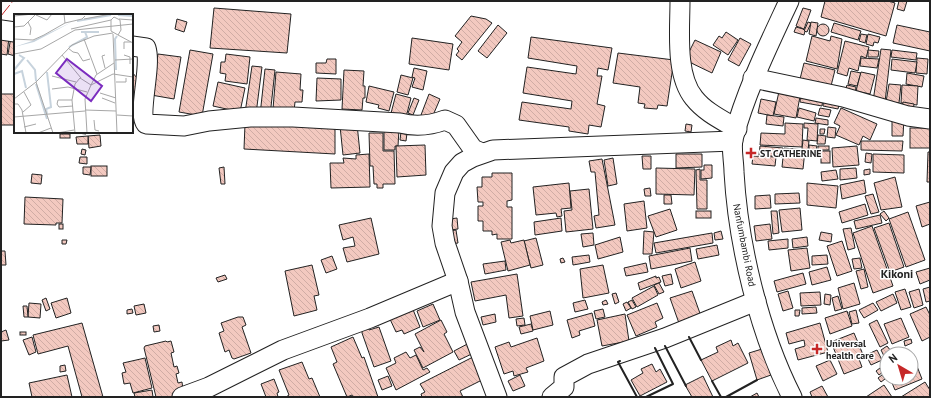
<svg xmlns="http://www.w3.org/2000/svg" width="931" height="398" viewBox="0 0 931 398" font-family="'PT Sans',sans-serif">
  <style>
    .building { fill: url(#building-back-hatch); stroke: #222 }
    .lines { fill: none; stroke-linecap: round; stroke-linejoin: round }
    .minor-casing { stroke: #222; stroke-width: 21 }
    .minor { stroke: #fff; stroke-width: 19 }
    .wall { stroke: #222; stroke-width: 2 }
    .power { stroke: #c62828; stroke-width: 1; stroke-dasharray: 14 3 2 3; stroke-linecap: butt }
    .poi-dot { fill: #c62828; stroke: #fff; stroke-width: 1.5 }
    .labels { text-anchor: middle; stroke-width: 3; stroke-linejoin: round; paint-order: stroke }
    .poi-label { font-size: 10px; font-weight: bold; fill: #222; stroke: #fff; text-anchor: start }
    .street-label { font-size: 10px; fill: #222; stroke: #fff }
    .quarter-label { font-size: 12px; font-weight: bold; fill: #222; stroke: #fff }
    .inset-river { fill: none; stroke: #c7d3dd; stroke-width: 2 }
    .inset-road { fill: none; stroke: #a7a7a7; stroke-width: 1 }
    .view { fill: #7b2cbf; fill-opacity: 0.15; stroke: #7b2cbf; stroke-width: 2 }
    .inset-edge { fill: none; stroke: #222; stroke-width: 2 }
  </style>
  <defs>
    <pattern id="building-back-hatch" width="6" height="6" patternUnits="userSpaceOnUse"><rect width="6" height="6" fill="#f3c9c0"/><path d="M-1 5l2 2M0 0l6 6M5-1l2 2" fill="none" stroke="#d0aca5"/></pattern>
  </defs>
  <rect width="100%" height="100%" fill="#fff"/>
  <g class="building">
    <polygon points="825,1 888,1 895,3 886,36 821,17"/>
    <polygon points="899,1 907,1 904,11 897,9"/>
    <polygon points="214,8 291,14 287,53 210,48"/>
    <polygon points="803,8 811,10 804,29 796,26"/>
    <polygon points="471,16 486,19 492,23 462,60 456,55 459,51 457,49 462,42 455,36"/>
    <polygon points="177,19 187,22 184,32 175,29"/>
    <polygon points="808,22 811,23 807,32 804,31"/>
    <polygon points="811,22 818,23 816,36 809,34"/>
    <polygon points="834,23 861,31 858,40 831,32"/>
    <circle cx="823" cy="30" r="6"/>
    <polygon points="498,25 507,33 487,58 478,51"/>
    <polygon points="897,25 930,32 930,51 893,43"/>
    <polygon points="796,27 803,29 805,31 804,35 794,32"/>
    <polygon points="726,32 738,40 728,55 713,45 719,36 722,38"/>
    <polygon points="861,34 867,35 865,43 859,41"/>
    <polygon points="868,34 880,37 878,43 874,42 873,46 866,44"/>
    <polygon points="1,36 9,37 7,55 1,54"/>
    <polygon points="812,36 830,41 831,36 842,39 837,69 806,61"/>
    <polygon points="11,37 15,38 15,56 8,54"/>
    <polygon points="531,37 612,48 608,70 598,68 597,76 602,76 597,104 605,106 601,127 589,125 588,134 569,131 569,127 519,120 522,102 571,109 572,101 523,93 527,67 576,74 577,66 528,58"/>
    <polygon points="412,38 453,44 449,70 409,64"/>
    <polygon points="740,38 751,44 739,66 728,60"/>
    <polygon points="695,40 721,52 712,73 685,60"/>
    <polygon points="845,41 869,47 866,58 861,56 858,71 849,68 847,76 837,73"/>
    <polygon points="881,49 891,50 885,102 873,101"/>
    <polygon points="190,50 213,54 202,116 179,112"/>
    <polygon points="868,50 879,51 878,57 868,57"/>
    <polygon points="892,50 917,53 916,60 891,57"/>
    <polygon points="618,53 674,60 667,106 658,105 657,109 644,108 645,104 638,103 640,87 613,83"/>
    <polygon points="158,54 181,57 174,99 151,95"/>
    <polygon points="226,54 250,57 247,84 225,81 226,74 220,73 221,62 225,62"/>
    <polygon points="861,58 879,59 877,68 860,66"/>
    <polygon points="917,58 928,59 927,74 916,73"/>
    <polygon points="327,59 336,59 336,74 316,73 316,63 326,63"/>
    <polygon points="892,59 917,62 915,73 891,70"/>
    <polygon points="804,63 835,70 830,90 799,83"/>
    <polygon points="252,66 262,67 256,114 245,113"/>
    <polygon points="414,68 427,71 423,90 412,87 415,78 412,77"/>
    <polygon points="265,69 275,70 270,116 260,115"/>
    <polygon points="344,70 364,71 363,86 365,86 365,98 363,98 362,110 342,109"/>
    <polygon points="851,71 861,73 857,86 848,84"/>
    <polygon points="132,72 137,78 136,101 132,104"/>
    <polygon points="276,72 301,74 300,90 303,90 302,102 295,102 294,111 273,109"/>
    <polygon points="861,72 875,75 870,94 856,91"/>
    <polygon points="907,73 924,76 922,87 906,84"/>
    <polygon points="401,75 413,78 408,95 397,92"/>
    <polygon points="317,78 341,79 341,100 316,101"/>
    <polygon points="218,82 245,88 240,112 213,106"/>
    <polygon points="889,84 901,85 899,103 886,102"/>
    <polygon points="847,85 856,87 855,94 845,91"/>
    <polygon points="902,85 918,86 917,105 901,103"/>
    <polygon points="369,86 394,92 389,111 378,108 379,105 366,102"/>
    <polygon points="780,87 801,91 796,118 774,114"/>
    <polygon points="801,93 823,97 822,106 800,102"/>
    <rect x="1" y="94" width="14" height="31"/>
    <polygon points="396,94 411,98 405,121 390,117"/>
    <polygon points="429,94 440,99 431,120 421,115"/>
    <polygon points="824,97 840,100 838,109 823,106"/>
    <polygon points="414,98 419,100 413,115 408,113"/>
    <polygon points="761,99 776,102 773,116 758,113"/>
    <polygon points="903,102 914,104 913,111 902,109"/>
    <polygon points="799,108 816,113 814,121 797,117"/>
    <polygon points="820,108 831,110 829,117 818,115"/>
    <polygon points="841,108 877,124 870,140 863,136 859,145 836,135 840,126 834,123"/>
    <polygon points="767,115 784,117 783,126 766,124"/>
    <polygon points="816,118 828,120 828,125 815,123"/>
    <polygon points="892,118 904,118 903,136 892,136"/>
    <polygon points="785,123 803,124 802,147 760,145 761,133 785,134"/>
    <polygon points="804,123 818,124 817,141 807,140 808,128 804,128"/>
    <polygon points="245,124 335,126 335,154 244,149"/>
    <polygon points="357,124 360,153 343,155 340,126"/>
    <polygon points="686,124 692,125 691,132 685,131"/>
    <polygon points="828,127 836,128 835,138 827,137"/>
    <polygon points="384,128 399,129 398,146 395,146 395,150 384,150"/>
    <rect x="910" y="128" width="20" height="20"/>
    <polygon points="820,129 825,129 824,134 820,134"/>
    <polygon points="77,132 86,132 86,134 77,133"/>
    <polygon points="401,132 407,133 406,141 400,140"/>
    <polygon points="369,133 383,133 383,151 394,151 395,184 383,184 383,188 377,188 377,184 374,184 373,166 370,166"/>
    <rect x="60" y="134" width="10" height="4"/>
    <polygon points="100,135 101,146 89,148 88,136"/>
    <polygon points="818,135 826,136 825,144 817,144"/>
    <polygon points="88,136 88,144 77,144 76,137"/>
    <polygon points="803,140 809,141 808,150 802,149"/>
    <polygon points="861,141 903,141 902,151 861,150"/>
    <polygon points="425,145 426,175 397,177 396,146"/>
    <polygon points="809,145 817,146 816,150 813,150 813,153 809,152"/>
    <polygon points="760,146 783,148 782,157 759,155"/>
    <rect x="818" y="146" width="11" height="4"/>
    <polygon points="857,146 859,165 833,167 832,148"/>
    <polygon points="784,148 805,150 803,169 782,167"/>
    <polygon points="82,149 86,150 85,155 81,154"/>
    <rect x="821" y="151" width="9" height="12"/>
    <polygon points="928,152 930,152 930,182 927,182"/>
    <polygon points="866,153 872,154 871,163 865,162"/>
    <polygon points="369,154 370,187 331,188 330,163 344,163 343,158 356,159 356,155"/>
    <polygon points="676,154 702,154 702,167 676,168"/>
    <polygon points="873,154 904,155 904,173 873,172"/>
    <polygon points="642,156 651,156 651,169 643,169"/>
    <polygon points="753,156 776,157 775,166 752,164"/>
    <polygon points="80,157 87,157 87,164 79,163"/>
    <polygon points="613,158 617,184 608,186 604,160"/>
    <polygon points="602,159 615,225 596,228 594,216 599,215 595,172 591,172 589,161"/>
    <polygon points="704,165 712,165 712,178 701,179 701,170 704,170"/>
    <rect x="91" y="166" width="16" height="10"/>
    <polygon points="83,167 91,167 90,175 83,174"/>
    <polygon points="224,167 225,184 221,184 219,168"/>
    <polygon points="656,168 695,169 694,195 656,194"/>
    <polygon points="856,168 857,178 840,180 840,169"/>
    <polygon points="700,169 700,180 707,180 707,209 697,209 696,170"/>
    <polygon points="870,169 870,174 864,175 864,170"/>
    <polygon points="836,170 838,179 822,181 821,172"/>
    <polygon points="492,173 512,173 512,200 507,201 507,207 512,207 512,239 497,239 497,234 492,235 492,231 483,231 483,221 478,221 478,206 483,206 483,202 478,202 477,187 482,187 482,177 492,177"/>
    <polygon points="32,174 42,175 41,184 31,183"/>
    <polygon points="895,177 902,207 881,210 874,183"/>
    <polygon points="864,180 866,193 842,199 840,185"/>
    <polygon points="569,183 571,208 561,209 562,216 557,217 556,213 536,215 533,187"/>
    <polygon points="807,183 838,186 836,208 807,205"/>
    <polygon points="650,188 651,196 645,196 644,189"/>
    <polygon points="589,189 593,229 566,232 564,211 572,210 570,191"/>
    <polygon points="799,193 800,203 775,204 775,194"/>
    <polygon points="873,194 879,212 871,214 865,196"/>
    <polygon points="664,195 671,195 672,204 664,204"/>
    <polygon points="770,195 771,208 755,209 755,196"/>
    <polygon points="25,197 63,199 62,223 56,223 56,225 24,224"/>
    <polygon points="644,201 647,228 627,231 624,204"/>
    <polygon points="930,202 930,224 922,227 916,206"/>
    <polygon points="865,204 868,215 842,223 839,212"/>
    <polygon points="800,208 802,230 782,232 779,210"/>
    <polygon points="670,209 677,230 656,237 648,216"/>
    <rect x="696" y="211" width="15" height="7"/>
    <polygon points="771,211 777,211 779,233 773,234"/>
    <polygon points="884,211 889,218 886,221 880,214"/>
    <polygon points="908,212 925,260 906,267 889,219"/>
    <polygon points="880,215 882,223 856,229 854,221"/>
    <polygon points="371,218 379,254 347,262 343,248 355,246 353,237 343,240 339,225"/>
    <polygon points="457,218 458,229 450,230 450,219"/>
    <polygon points="561,218 562,231 535,235 534,222"/>
    <polygon points="889,223 904,267 890,272 874,228"/>
    <rect x="59" y="224" width="4" height="5"/>
    <polygon points="770,224 772,239 756,241 754,226"/>
    <polygon points="872,226 893,286 873,293 853,233"/>
    <polygon points="851,228 855,248 848,250 843,229"/>
    <polygon points="456,230 458,243 450,244 449,231"/>
    <polygon points="644,231 654,232 652,254 643,254"/>
    <polygon points="721,231 723,239 715,240 714,233"/>
    <polygon points="821,232 832,234 831,242 819,240"/>
    <polygon points="593,233 594,245 583,247 581,234"/>
    <polygon points="712,233 713,243 656,253 654,243"/>
    <polygon points="620,237 623,252 598,259 595,245"/>
    <polygon points="807,237 808,246 793,248 792,239"/>
    <polygon points="536,238 543,265 531,268 524,241"/>
    <polygon points="788,239 788,248 769,250 768,241"/>
    <polygon points="62,240 67,240 66,244 62,244"/>
    <polygon points="510,240 511,243 524,240 530,265 508,271 501,242"/>
    <polygon points="842,241 852,271 837,276 827,246"/>
    <polygon points="717,245 719,255 698,259 696,249"/>
    <polygon points="690,248 692,261 651,269 649,256"/>
    <polygon points="807,248 810,268 791,271 788,250"/>
    <polygon points="1,251 5,251 6,265 1,265"/>
    <polygon points="589,255 590,262 573,265 572,257"/>
    <polygon points="827,255 828,264 812,265 812,256"/>
    <polygon points="332,256 337,269 326,273 321,260"/>
    <polygon points="563,258 565,262 561,263 560,259"/>
    <polygon points="860,258 862,268 854,269 852,259"/>
    <polygon points="505,261 506,270 485,274 483,264"/>
    <polygon points="695,262 701,281 681,288 675,269"/>
    <polygon points="646,263 648,272 626,276 624,268"/>
    <polygon points="312,265 319,295 314,296 317,310 294,316 285,271"/>
    <polygon points="603,265 609,293 583,298 580,269"/>
    <polygon points="827,267 831,280 812,285 809,272"/>
    <polygon points="930,268 930,280 920,284 916,272"/>
    <polygon points="864,269 868,287 861,289 856,271"/>
    <polygon points="803,273 806,284 777,292 774,281"/>
    <polygon points="517,274 523,316 509,318 506,295 475,301 471,282"/>
    <polygon points="671,274 673,284 665,286 662,276"/>
    <polygon points="225,275 227,279 218,282 216,278"/>
    <polygon points="656,276 656,278 659,277 661,282 640,290 638,283"/>
    <polygon points="659,283 664,292 659,294 654,285"/>
    <polygon points="854,283 860,304 843,309 838,288"/>
    <polygon points="654,286 658,295 637,307 632,298"/>
    <polygon points="930,287 930,301 926,302 923,289"/>
    <polygon points="905,289 911,307 901,310 895,292"/>
    <polygon points="919,289 923,305 914,308 909,292"/>
    <polygon points="692,291 702,319 680,326 670,298"/>
    <polygon points="788,291 793,308 783,311 778,294"/>
    <polygon points="820,292 821,305 801,306 800,293"/>
    <polygon points="616,293 619,302 615,304 612,294"/>
    <polygon points="825,294 831,295 830,305 824,304"/>
    <polygon points="893,294 897,303 881,311 876,302"/>
    <polygon points="838,296 842,309 835,311 832,298"/>
    <polygon points="46,298 50,309 46,311 42,300"/>
    <polygon points="67,298 71,313 56,318 51,303"/>
    <polygon points="585,300 588,309 575,312 573,303"/>
    <polygon points="606,300 608,304 603,305 602,302"/>
    <polygon points="632,300 636,307 632,309 628,302"/>
    <polygon points="627,302 631,308 626,311 623,304"/>
    <polygon points="29,303 41,304 40,318 28,317"/>
    <polygon points="657,303 663,318 655,322 657,327 636,336 627,315"/>
    <polygon points="873,303 878,310 864,318 859,310"/>
    <polygon points="144,304 146,313 136,315 134,306"/>
    <polygon points="433,304 440,320 423,327 417,311"/>
    <polygon points="23,306 27,306 28,317 24,317"/>
    <polygon points="412,307 420,327 404,334 402,330 396,332 389,317"/>
    <polygon points="816,307 817,313 802,314 802,308"/>
    <polygon points="926,307 930,315 930,337 922,341 910,314"/>
    <polygon points="132,309 133,313 127,314 127,310"/>
    <polygon points="603,309 605,317 596,319 594,311"/>
    <polygon points="795,310 800,310 799,316 795,316"/>
    <polygon points="856,310 859,323 852,324 849,312"/>
    <polygon points="550,311 553,325 533,330 530,316"/>
    <polygon points="847,311 852,326 830,334 825,318"/>
    <polygon points="592,313 595,326 579,331 580,335 572,338 567,320"/>
    <polygon points="495,314 496,322 483,325 481,317"/>
    <polygon points="625,314 629,341 602,346 597,320"/>
    <polygon points="238,317 243,317 246,325 242,327 251,353 234,359 232,358 229,350 225,352 219,333 224,331 221,323"/>
    <polygon points="524,318 525,325 517,326 516,319"/>
    <polygon points="901,318 909,337 892,344 884,324"/>
    <polygon points="441,320 447,332 444,334 453,352 423,368 414,350 420,347 424,352 415,334"/>
    <polygon points="877,320 888,343 880,347 869,324"/>
    <polygon points="82,323 103,397 82,397 68,346 38,354 33,335"/>
    <polygon points="820,323 828,352 798,360 795,349 805,346 804,340 789,344 786,333"/>
    <polygon points="531,324 533,331 521,334 519,327"/>
    <polygon points="159,325 160,331 154,332 153,326"/>
    <polygon points="368,327 369,330 379,327 391,361 374,367 362,333 362,330"/>
    <polygon points="6,330 9,340 1,341 1,332"/>
    <rect x="20" y="332" width="6" height="3"/>
    <polygon points="854,333 864,357 859,359 862,367 844,374 831,342"/>
    <polygon points="32,337 36,352 29,355 23,340"/>
    <polygon points="353,337 362,358 364,357 378,397 353,397 352,395 347,397 333,364 337,362 331,347"/>
    <polygon points="537,338 544,361 526,368 528,372 514,376 513,371 504,374 495,347 509,342 511,347"/>
    <polygon points="911,339 912,343 905,346 904,341"/>
    <polygon points="731,340 733,346 738,343 748,363 712,381 701,360 718,352 716,347"/>
    <polygon points="166,341 167,342 171,341 174,352 171,353 174,367 177,366 179,373 176,374 178,383 182,382 183,390 178,397 156,397 144,348 145,346"/>
    <polygon points="473,341 478,351 459,360 454,351"/>
    <polygon points="887,346 891,351 884,356 881,350"/>
    <polygon points="762,349 771,375 757,380 749,353"/>
    <polygon points="877,350 882,360 871,365 866,355"/>
    <polygon points="406,352 410,358 416,355 423,370 427,368 430,372 396,390 386,368 396,363 394,358"/>
    <polygon points="913,356 922,379 895,390 890,378 911,378 911,357"/>
    <polygon points="473,357 484,379 460,391 463,397 422,397 421,394 425,392 420,384"/>
    <polygon points="145,358 152,388 133,393 130,383 124,384 122,373 126,372 123,363"/>
    <polygon points="830,360 837,374 823,381 816,366"/>
    <polygon points="302,362 309,379 312,378 320,397 286,397 289,395 279,370"/>
    <polygon points="652,364 656,372 660,369 667,382 640,396 631,380 643,373 641,369"/>
    <polygon points="65,365 66,371 60,372 60,366"/>
    <polygon points="880,368 883,372 879,375 876,371"/>
    <polygon points="67,375 72,397 32,397 29,383"/>
    <polygon points="520,375 525,386 513,391 508,381"/>
    <polygon points="882,375 885,379 881,382 878,378"/>
    <polygon points="388,376 392,386 382,390 378,380"/>
    <polygon points="703,376 713,397 692,397 685,385"/>
    <polygon points="274,379 279,392 277,393 278,397 266,397 261,384"/>
    <polygon points="925,382 930,390 930,397 901,397"/>
    <polygon points="884,385 892,397 866,397"/>
    <polygon points="822,386 828,397 812,397 810,392"/>
    <polygon points="152,390 153,397 135,397 134,393"/>
    <polygon points="757,393 759,397 750,397"/>
  </g>
  <g class="lines">
    <g class="minor-casing">
      <g id="minor">
        <path d="M680,1C680,30 675,75 694,98C705,112 722,120 737,129"/>
        <path d="M789,1C768,46 746,91 733,139C731,149 734,162 734,172C738,244 759,332 792,397"/>
        <polyline points="1,30 15,32"/>
        <path d="M132,46L146,48C152,67 137,114 146,124L184,126L209,121L250,117H293L400,123C416,127 429,126 445,120L456,125L473,149L482,153"/>
        <polyline points="753,78 843,97 908,116 930,119"/>
        <polyline points="182,397 209,387 283,350 370,318 458,281"/>
        <polyline points="497,397 465,312 458,281 445,243 442,226 445,193 454,172 462,163 473,157 493,150 733,141"/>
        <polyline points="552,397 564,387 564,377 588,364 665,338 756,301"/>
      </g>
    </g>
    <use href="#minor" class="minor"/>
    <g class="wall">
      <polyline points="689,337 701,360"/>
      <polyline points="665,346 686,386"/>
      <polyline points="620,361 618,362 637,397"/>
      <polyline points="712,381 721,397"/>
      <polyline points="646,397 673,384 655,348"/>
      <polyline points="726,397 757,380"/>
    </g>
    <polyline class="power" points="1,16 13,1"/>
  </g>
  <g class="poi-dot">
    <path d="M749 147h4v4h4v4h-4v4h-4v-4h-4v-4h4z"/>
    <path d="M815 343h4v4h4v4h-4v4h-4v-4h-4v-4h4z"/>
  </g>
  <g class="labels">
    <g class="poi-label">
      <text x="760" y="157">ST CATHERINE</text>
      <text x="826" y="347">Universal<tspan x="826" dy="12">health care</tspan></text>
    </g>
    <g class="street-label">
      <text transform="translate(745 245) rotate(79)" y="4">Nanfumbambi Road</text>
    </g>
    <g class="quarter-label">
      <text x="897" y="278">Kikoni</text>
    </g>
  </g>
  <g transform="translate(14 14)">
    <rect width="119" height="119" fill="#fff"/>
    <path d="M58,8L20,28L0,33L18,27Z" fill="#c7d3dd"/>
    <path class="inset-river" d="M104,1L119,2M63,7L97,1M67,18H85M55,33L73,23L71,18M13,46L21,56L22,67M0,56L10,44L5,41M102,56L101,25L103,22M33,58L37,93L32,95L33,100M0,60L8,57L12,74M22,70L33,105"/>
    <path class="inset-road" d="M22,1L33,6L38,0M0,2L19,0M100,3L106,6L107,16L104,21L97,17V6ZM70,5L97,0M105,5L119,6M14,8L17,14L16,21M51,9L68,5L71,2M0,13L10,12L21,1M57,15L97,6M99,20L103,119M104,21L119,29M0,25L19,26L30,21L51,9L50,0M70,25L83,60M54,34L59,38L64,39L69,47L76,45M110,35V28H117M0,40L27,35L61,16L119,10M48,41L67,64M91,41L88,42L91,54M110,41L116,43V50M101,46L119,45M38,62L62,68M22,68L39,119M102,68H112V64M77,71L82,61L100,49M38,75L54,73L73,78M86,79L102,84M88,84L101,89M0,85L22,68L58,31L80,22L99,19M58,86H44L43,90L45,93L59,92M0,90H4L8,96L12,119M71,96L102,97M9,98L17,91L10,78M103,101L119,102M0,103L71,97M80,106L81,116L85,117M10,113L22,110M24,119L37,114M43,119L60,116M61,119L58,86L61,70L66,64L77,71M73,119L71,85L77,71L99,60L119,63"/>
    <path class="view" d="M53,45L88,72L77,87L42,59Z"/>
    <rect width="119" height="119" class="inset-edge"/>
  </g>
  <rect width="931" height="398" fill="none" stroke="#222222" stroke-width="4"/>
  <g transform="translate(899 366) rotate(322)"><circle r="19" fill="#ffffff" stroke="#a7a7a7"/>
  <path d="M0-3L7 15L0 10L-7 15Z" fill="#c62828"/>
  <text y="-6" font-size="11" font-weight="bold" text-anchor="middle" fill="#222222">N</text>
  </g>
</svg>
